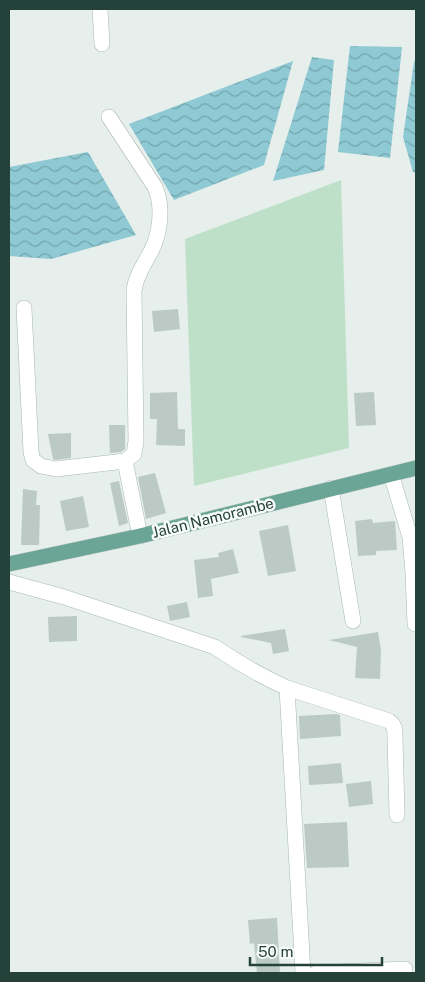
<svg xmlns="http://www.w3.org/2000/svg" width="425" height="982" viewBox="0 0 425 982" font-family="'Public Sans',sans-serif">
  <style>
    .grass { fill: #bfe0c8 }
    .water { fill: url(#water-waves) }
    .building { fill: #bbcac4 }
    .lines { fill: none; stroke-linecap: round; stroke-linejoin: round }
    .minor-casing { stroke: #a8b8b2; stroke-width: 16 }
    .major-casing { stroke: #c2cac8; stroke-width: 16 }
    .minor { stroke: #fff; stroke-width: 15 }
    .major { stroke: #6aa596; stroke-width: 15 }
    .labels { text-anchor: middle; stroke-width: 5; stroke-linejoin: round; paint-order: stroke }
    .street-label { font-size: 15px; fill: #24423a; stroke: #f7fbf9 }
  </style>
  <defs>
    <pattern id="water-waves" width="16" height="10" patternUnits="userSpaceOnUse" patternTransform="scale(1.25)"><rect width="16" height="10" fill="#8ec9d4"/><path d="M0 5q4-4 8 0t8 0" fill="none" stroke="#74a5ad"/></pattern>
  </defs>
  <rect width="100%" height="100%" fill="#e6efeb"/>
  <polygon class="grass" points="341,180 349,448 194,486 185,239"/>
  <g class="water">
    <polygon points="350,46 402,47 390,158 338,152"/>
    <polygon points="312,57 334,60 324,170 273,181"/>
    <polygon points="416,60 416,173 413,172 403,137 414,62"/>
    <polygon points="293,61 264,165 174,200 129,124"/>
    <polygon points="88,152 136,235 51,259 9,256 9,167"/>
  </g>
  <g class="building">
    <polygon points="178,309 180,329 154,332 152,311"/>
    <polygon points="177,392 178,429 185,429 185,446 156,445 157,419 150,419 150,393"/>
    <polygon points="374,392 376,425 356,426 354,393"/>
    <polygon points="109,425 125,425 125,449 121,452 110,453"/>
    <polygon points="71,433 71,458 56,460 53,459 48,434"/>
    <polygon points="155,473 166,513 146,519 138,477"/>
    <polygon points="119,481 128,523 119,526 110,483"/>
    <polygon points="23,489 37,491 36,505 40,505 39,545 21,545"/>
    <polygon points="83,496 89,527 66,531 60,501"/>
    <polygon points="372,519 373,523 395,521 397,550 376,551 376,555 358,556 355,521"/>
    <polygon points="288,525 296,571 268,576 259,531"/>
    <polygon points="233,549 239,573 211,579 213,596 198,598 194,560 219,557 218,553"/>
    <polygon points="187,602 190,617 170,621 167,606"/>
    <polygon points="77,616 77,641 49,642 48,617"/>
    <polygon points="285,629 289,651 273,654 271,643 241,637 241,636"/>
    <polygon points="378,632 381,650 380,679 355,678 357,647 329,640"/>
    <polygon points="336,714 340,715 341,736 300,739 299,716"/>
    <polygon points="341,763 343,783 309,785 308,766"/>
    <polygon points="371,781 373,804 349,807 346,784"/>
    <polygon points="347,822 349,867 307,868 304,824"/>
    <polygon points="277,918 280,973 257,973 254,943 250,944 248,920"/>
  </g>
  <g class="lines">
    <g class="minor-casing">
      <g id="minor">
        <polyline points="100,9 102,44"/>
        <path d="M109,117L155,187C164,207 160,237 149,255C143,266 135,278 134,291L136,441L134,454L125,461L140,536"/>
        <polyline points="24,308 31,452 33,460 41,466 56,469 125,461"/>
        <polyline points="391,474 410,537 413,573 415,624"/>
        <polyline points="331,488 353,621"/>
        <path d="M9,582L64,597L215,647C238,663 261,676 287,688L303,973"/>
        <path d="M287,688L389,721C395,725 395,731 395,737L397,815"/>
        <polyline points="316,973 405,969"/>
      </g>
    </g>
    <g class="major-casing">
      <polyline id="major" points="9,564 140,536 416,468"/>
    </g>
    <use href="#minor" class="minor"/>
    <use href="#major" class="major"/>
  </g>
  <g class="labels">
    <g class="street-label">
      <text transform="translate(213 518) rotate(-14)" y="5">Jalan Namorambe</text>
    </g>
  </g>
  <rect width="425" height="982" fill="none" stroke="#24423a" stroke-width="20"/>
  <path d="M250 957v8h132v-8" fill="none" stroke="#24423a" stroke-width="2.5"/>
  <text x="258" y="957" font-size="15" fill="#24423a" stroke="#f7fbf9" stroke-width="4" paint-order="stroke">50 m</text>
</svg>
